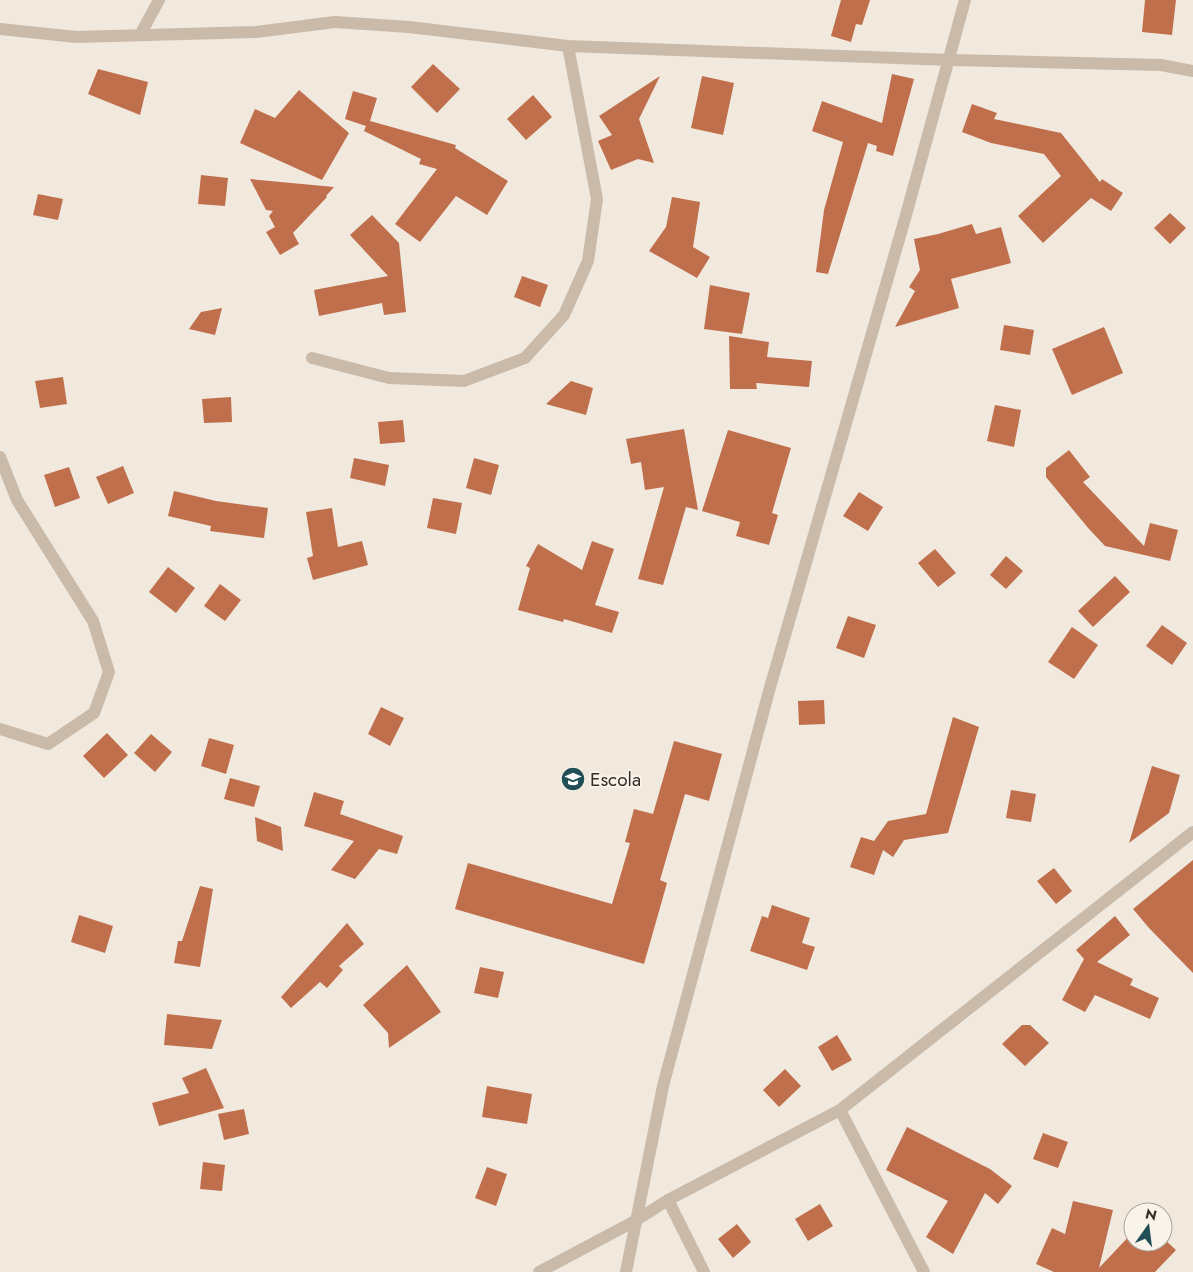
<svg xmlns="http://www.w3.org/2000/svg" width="1193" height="1272" viewBox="0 0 1193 1272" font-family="Jost,sans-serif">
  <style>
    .building { fill: #c06f4d }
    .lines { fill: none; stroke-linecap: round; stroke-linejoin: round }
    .street { stroke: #c9baaa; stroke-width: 12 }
    .labels { text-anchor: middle; stroke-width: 4; stroke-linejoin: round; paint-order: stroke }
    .poi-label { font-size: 19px; fill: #362e29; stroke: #f9f3ea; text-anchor: start }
  </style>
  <rect width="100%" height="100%" fill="#f1e9dd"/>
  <g class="building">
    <polygon points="841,0 870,0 862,25 856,24 851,42 831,36"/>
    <polygon points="1145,0 1176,0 1172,35 1142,32"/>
    <polygon points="433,64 460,89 437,113 411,87"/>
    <polygon points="98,69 148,82 140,115 88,94"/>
    <polygon points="892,74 914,79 893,156 876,151 877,146 868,143 828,274 816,272 824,210 843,142 812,131 822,101 882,123"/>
    <polygon points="660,76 639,119 654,163 638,159 611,170 598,141 612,135 599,116"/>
    <polygon points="702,76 734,83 723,135 691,128"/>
    <polygon points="299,90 349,133 322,180 240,143 255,109 275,118"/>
    <polygon points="353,91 377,98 370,121 456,145 455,148 508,181 487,215 456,196 420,242 395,224 437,169 419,164 421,159 364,131 366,126 345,119"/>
    <polygon points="533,95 552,117 526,140 507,119"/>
    <polygon points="972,104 997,113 994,119 1061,133 1100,182 1102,179 1123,193 1111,211 1091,198 1043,243 1018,216 1061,176 1044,154 991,143 962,132"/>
    <polygon points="201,175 228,178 225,206 198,204"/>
    <polygon points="250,179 334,187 326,196 327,197 293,233 299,244 280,255 266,232 275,227 269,216 273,211 266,210"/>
    <polygon points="38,194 63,199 58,220 33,215"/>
    <polygon points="672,197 700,202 693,247 710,257 697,278 649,251 666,227"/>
    <polygon points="1170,213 1186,228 1170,244 1154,228"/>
    <polygon points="372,215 399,243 406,312 384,315 382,303 319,316 314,290 388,276 350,235"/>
    <polygon points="972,224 976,234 1001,227 1011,263 951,279 959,308 895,327 915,291 909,287 920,270 914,239 938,234"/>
    <polygon points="522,276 548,285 540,307 514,297"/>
    <polygon points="710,285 750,293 742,334 704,329"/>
    <polygon points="222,308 215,335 189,329 201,312"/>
    <polygon points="1004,325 1034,330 1030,355 1000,350"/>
    <polygon points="1104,327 1123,373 1072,395 1052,349"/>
    <polygon points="729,336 769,342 767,357 812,361 809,387 756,383 757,389 730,389"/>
    <polygon points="63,377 67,404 40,408 35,381"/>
    <polygon points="571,381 593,388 586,415 546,404"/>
    <polygon points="231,397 232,422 204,423 202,399"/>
    <polygon points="995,405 1021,410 1014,447 987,441"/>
    <polygon points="403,420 405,442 380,444 378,422"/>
    <polygon points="684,429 698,510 686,507 663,585 638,579 664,487 645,490 641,462 631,464 626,439"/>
    <polygon points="728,430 791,448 772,513 778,515 769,545 736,536 740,522 702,511"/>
    <polygon points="1069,450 1090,477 1083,482 1144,546 1150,523 1178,530 1170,561 1105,546 1089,529 1046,477 1046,468"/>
    <polygon points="354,458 389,465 385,486 350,478"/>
    <polygon points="474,458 499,465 491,495 466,488"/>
    <polygon points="123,466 134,493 108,504 96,477"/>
    <polygon points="69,467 80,498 55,507 44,475"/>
    <polygon points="174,491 216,501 268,508 264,538 210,531 211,526 168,516"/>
    <polygon points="859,492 883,507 868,531 843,516"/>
    <polygon points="433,498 462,503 456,534 427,528"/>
    <polygon points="332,508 338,547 362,541 368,565 313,580 307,558 313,556 306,512"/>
    <polygon points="592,541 614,549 595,605 619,612 612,633 564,619 563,622 518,610 530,568 526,566 538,544 582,570"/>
    <polygon points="935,549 956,573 938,587 918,563"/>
    <polygon points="1006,556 1023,571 1006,589 990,575"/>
    <polygon points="168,567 195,588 176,613 149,592"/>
    <polygon points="1115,576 1130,592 1093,627 1078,611"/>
    <polygon points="220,584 241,600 225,621 204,606"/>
    <polygon points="848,616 876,625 864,658 836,648"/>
    <polygon points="1162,625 1187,643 1172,665 1146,646"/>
    <polygon points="1072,627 1098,645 1074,679 1048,662"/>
    <polygon points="824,700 825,724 799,725 798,701"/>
    <polygon points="381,707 404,718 390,746 368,734"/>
    <polygon points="953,717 979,727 948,833 904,840 893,857 883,850 874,875 850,867 861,837 874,841 888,821 926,814"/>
    <polygon points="107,733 128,755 104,778 83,756"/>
    <polygon points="151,734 172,752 155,772 134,753"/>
    <polygon points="209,738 234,745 226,774 201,766"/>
    <polygon points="674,741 722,754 709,801 685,794 660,880 667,883 644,964 455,909 468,863 612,904 630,843 625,842 634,809 653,814"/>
    <polygon points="1152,766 1180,775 1169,813 1129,843"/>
    <polygon points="230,778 260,786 254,807 224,799"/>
    <polygon points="1011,790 1036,794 1031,822 1006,818"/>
    <polygon points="314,792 344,801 340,814 403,836 397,854 379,849 355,879 331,870 354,841 304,826"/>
    <polygon points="255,817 281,827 283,851 257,841"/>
    <polygon points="1193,860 1193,973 1149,928 1133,909"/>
    <polygon points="1054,868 1072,891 1056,904 1037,881"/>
    <polygon points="200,886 213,889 200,967 174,963 178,941 182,941"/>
    <polygon points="772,905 810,918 802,943 815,947 807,970 750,951 762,916 768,918"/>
    <polygon points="79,915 113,926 105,953 71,942"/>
    <polygon points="1115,916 1130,935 1097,962 1133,979 1130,985 1159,998 1150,1019 1095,995 1085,1012 1062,1000 1084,959 1076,950"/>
    <polygon points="347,923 364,944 339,966 343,970 327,988 320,982 291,1008 281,997"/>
    <polygon points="407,965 441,1012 389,1048 388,1033 363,1005"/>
    <polygon points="480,967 504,972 498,998 474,993"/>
    <polygon points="167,1014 222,1020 212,1049 164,1045"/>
    <polygon points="1022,1025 1030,1025 1049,1043 1025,1066 1002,1044"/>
    <polygon points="837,1035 852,1060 832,1071 818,1047"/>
    <polygon points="206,1068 224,1108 159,1126 152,1103 189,1093 182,1078"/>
    <polygon points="785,1069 801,1086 779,1107 763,1090"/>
    <polygon points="487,1086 532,1094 527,1124 482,1117"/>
    <polygon points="244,1109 249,1134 224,1140 218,1114"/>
    <polygon points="907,1127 990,1169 1012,1186 998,1204 985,1193 953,1254 926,1237 948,1201 886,1170"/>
    <polygon points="1043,1133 1068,1142 1058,1168 1033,1159"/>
    <polygon points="203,1162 225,1165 222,1191 200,1189"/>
    <polygon points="487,1167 507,1174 496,1206 475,1198"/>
    <polygon points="1073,1201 1113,1210 1099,1268 1133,1232 1133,1242 1163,1242 1163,1238 1176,1250 1155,1272 1054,1272 1036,1264 1052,1228 1065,1234"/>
    <polygon points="820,1204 833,1226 808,1241 795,1219"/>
    <polygon points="737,1224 751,1242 733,1258 718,1239"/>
  </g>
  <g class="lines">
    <g class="street">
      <polyline points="0,29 76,37 256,32 335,22 409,27 568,46 950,60 1161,65 1193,71"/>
      <polyline points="140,35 159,0"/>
      <polyline points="312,358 389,378 464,381 525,358 564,315 588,261 597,199 568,46"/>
      <polyline points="0,457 17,500 93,621 109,672 94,713 48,744 0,729"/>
      <polyline points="840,1110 924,1272"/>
      <polyline points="668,1200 704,1272"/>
      <polyline points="539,1272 635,1221 668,1200 840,1110 1193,832"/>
      <polyline points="626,1272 663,1086 769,691 906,215 965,0"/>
    </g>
  </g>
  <defs>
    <g id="school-disc" transform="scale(1.25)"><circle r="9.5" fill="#214f56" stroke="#f9f3ea"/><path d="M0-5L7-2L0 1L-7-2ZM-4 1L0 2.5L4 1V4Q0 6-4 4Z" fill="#fff"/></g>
  </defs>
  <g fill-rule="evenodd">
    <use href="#school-disc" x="573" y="779"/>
  </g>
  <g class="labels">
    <g class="poi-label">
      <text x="590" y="786">Escola</text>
    </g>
  </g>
  <g transform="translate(1148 1227) rotate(14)"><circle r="24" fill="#f9f3ea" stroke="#aba49d"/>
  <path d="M0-4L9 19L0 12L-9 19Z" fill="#214f56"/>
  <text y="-8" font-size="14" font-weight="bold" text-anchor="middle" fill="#362e29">N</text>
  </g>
</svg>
